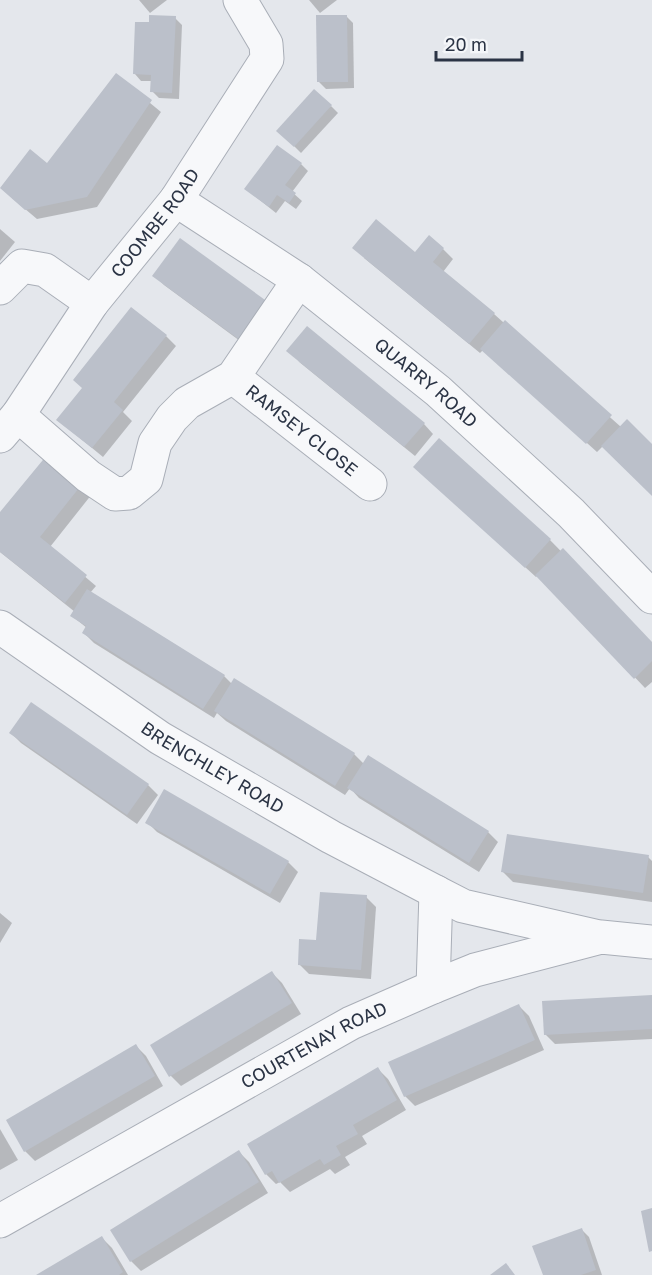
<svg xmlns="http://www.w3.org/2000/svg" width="652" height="1275" viewBox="0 0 652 1275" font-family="'Golos Text',sans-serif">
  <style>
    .shadow { fill: #0003 }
    .building { fill: #bbc0ca }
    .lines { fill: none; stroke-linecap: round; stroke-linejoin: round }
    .minor-casing { stroke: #a9aeb7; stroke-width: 35 }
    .minor { stroke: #f7f8fa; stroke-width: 33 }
    .labels { text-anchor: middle; stroke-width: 4.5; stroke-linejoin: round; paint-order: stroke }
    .street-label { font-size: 18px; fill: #2b3445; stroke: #f4f6f9 }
  </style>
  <rect width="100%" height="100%" fill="#e4e7ec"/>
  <g class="shadow">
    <polygon points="139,0 167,0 150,13"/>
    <polygon points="309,0 337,0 320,13"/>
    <polygon points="346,16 353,23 354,88 326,89 319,82"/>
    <polygon points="175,18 182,25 179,99 159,98 152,91 152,81 141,81 135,74 150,24"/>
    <polygon points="116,75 161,112 97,207 37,219 12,198 47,165"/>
    <polygon points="331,106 338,113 301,153 285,137"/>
    <polygon points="301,164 308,171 292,192 302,201 296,209 285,201 276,213 246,189"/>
    <polygon points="0,229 15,242 0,261"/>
    <polygon points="443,249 453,259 443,272 494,314 621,427 652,446 652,494 603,446 597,452 483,350 480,353 364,258 415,254"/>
    <polygon points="154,275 271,306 255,352 164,285"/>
    <polygon points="166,336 176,346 123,412 132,421 103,457 58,420"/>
    <polygon points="298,361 424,424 433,434 415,456"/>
    <polygon points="48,457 92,494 50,547 96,586 90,593 224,676 232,684 354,754 364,764 368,757 488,832 498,842 479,872 359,798 350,788 345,795 226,721 217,713 214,718 94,643 84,633 87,628 72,616 75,612 0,552 0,515"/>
    <polygon points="425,476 550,540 652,644 652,682 645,688 538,575 536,577"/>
    <polygon points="11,733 148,785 158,795 137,824 21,743"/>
    <polygon points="147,822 288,862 298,872 280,903 157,832"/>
    <polygon points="648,857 652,861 652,902 513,882 503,872"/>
    <polygon points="366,897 376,907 371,979 309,974 299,964 317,942"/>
    <polygon points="0,913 12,923 0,943"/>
    <polygon points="272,973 282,983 301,1014 181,1086 171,1076 152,1045"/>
    <polygon points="652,996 652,1039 555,1044 545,1034"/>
    <polygon points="519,1006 529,1016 544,1050 415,1106 405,1096"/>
    <polygon points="136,1046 146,1056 163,1086 35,1161 25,1151"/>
    <polygon points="378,1069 388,1079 406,1110 362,1136 367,1144 345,1157 350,1165 335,1174 330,1169 290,1192 280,1182 276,1184 266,1174"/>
    <polygon points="0,1129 18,1160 0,1170"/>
    <polygon points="239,1152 249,1162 268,1193 141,1271 131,1261"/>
    <polygon points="582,1230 589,1237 602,1275 544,1275"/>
    <polygon points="102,1238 112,1248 128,1275 39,1275"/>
  </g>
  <g class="building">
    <polygon points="149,15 176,16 172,93 150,92 151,75 133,74 135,22 149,22"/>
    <polygon points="316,15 347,15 348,82 317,82"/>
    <polygon points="116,73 152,100 87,197 25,210 0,188 30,149 47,163"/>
    <polygon points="314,89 332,105 294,147 276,131"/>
    <polygon points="277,145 302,163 285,185 296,193 289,203 277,195 269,207 244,189"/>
    <polygon points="376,219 415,252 429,235 444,248 433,262 495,313 469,344 352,248"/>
    <polygon points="180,238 272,305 244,343 152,276"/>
    <polygon points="131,307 167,335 114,402 123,410 92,448 56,420 82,388 73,380"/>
    <polygon points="505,320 612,415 586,444 480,349"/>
    <polygon points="307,326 425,423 404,447 286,351"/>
    <polygon points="627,419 652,444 652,496 601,446"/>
    <polygon points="439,438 551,539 525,568 413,467"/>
    <polygon points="47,455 83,483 40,537 87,575 65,603 0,552 0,512"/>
    <polygon points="563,548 652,642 652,661 634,679 535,575"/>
    <polygon points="87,589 225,675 203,709 82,633 86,626 70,616"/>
    <polygon points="234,678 355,753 335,786 214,711"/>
    <polygon points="31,702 149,784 127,815 9,733"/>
    <polygon points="368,755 489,831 469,863 347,788"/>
    <polygon points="164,789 289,861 270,894 145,823"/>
    <polygon points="507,834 649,855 643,893 501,872"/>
    <polygon points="320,892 367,895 361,970 298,965 299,939 316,940"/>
    <polygon points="272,971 292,1003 169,1077 150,1045"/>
    <polygon points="652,995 652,1029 544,1035 542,1001"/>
    <polygon points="519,1004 535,1040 404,1097 388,1062"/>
    <polygon points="136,1044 155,1076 24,1152 6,1120"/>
    <polygon points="378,1067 397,1100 353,1125 358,1134 336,1146 341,1155 324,1165 320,1159 279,1183 272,1171 265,1175 247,1144"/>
    <polygon points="239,1150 259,1182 130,1262 110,1230"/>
    <polygon points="652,1208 652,1251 649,1252 641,1211"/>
    <polygon points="582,1228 596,1270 581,1275 543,1275 532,1246"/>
    <polygon points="102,1236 123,1272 119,1275 36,1275"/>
    <polygon points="506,1263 515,1275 490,1275"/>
  </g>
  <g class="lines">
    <g class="minor-casing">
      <g id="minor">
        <path id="s1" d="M176,200L299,280L438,391L571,513L652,597"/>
        <polyline points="0,288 22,266 45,270 92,303"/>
        <path id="s2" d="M233,377L370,484"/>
        <polyline points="18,415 88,476 115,494 129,493 146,479 155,443 172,418 187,403 233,377 299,280"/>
        <path id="s3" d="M0,436L18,415L92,303L176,200L267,59L266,44L240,0"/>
        <path id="s4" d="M0,627L160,738L331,837L436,892L463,906L595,936"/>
        <polyline points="433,987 436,892"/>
        <path id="s5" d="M0,1221L351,1023L433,987L475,970L601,937L652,942"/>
      </g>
    </g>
    <use href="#minor" class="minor"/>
  </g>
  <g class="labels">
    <g class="street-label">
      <text dy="6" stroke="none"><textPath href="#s3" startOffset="264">COOMBE ROAD</textPath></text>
      <text dy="6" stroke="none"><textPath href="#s1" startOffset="310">QUARRY ROAD</textPath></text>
      <text dy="6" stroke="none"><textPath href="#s2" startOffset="87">RAMSEY CLOSE</textPath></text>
      <text dy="6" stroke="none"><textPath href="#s4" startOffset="255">BRENCHLEY ROAD</textPath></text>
      <text dy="6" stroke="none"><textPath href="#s5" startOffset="360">COURTENAY ROAD</textPath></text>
    </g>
  </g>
  <path d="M436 51v9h86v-9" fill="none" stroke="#2b3445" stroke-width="3"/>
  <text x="445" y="51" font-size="18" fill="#2b3445" stroke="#f4f6f9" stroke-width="4.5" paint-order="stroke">20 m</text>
</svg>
